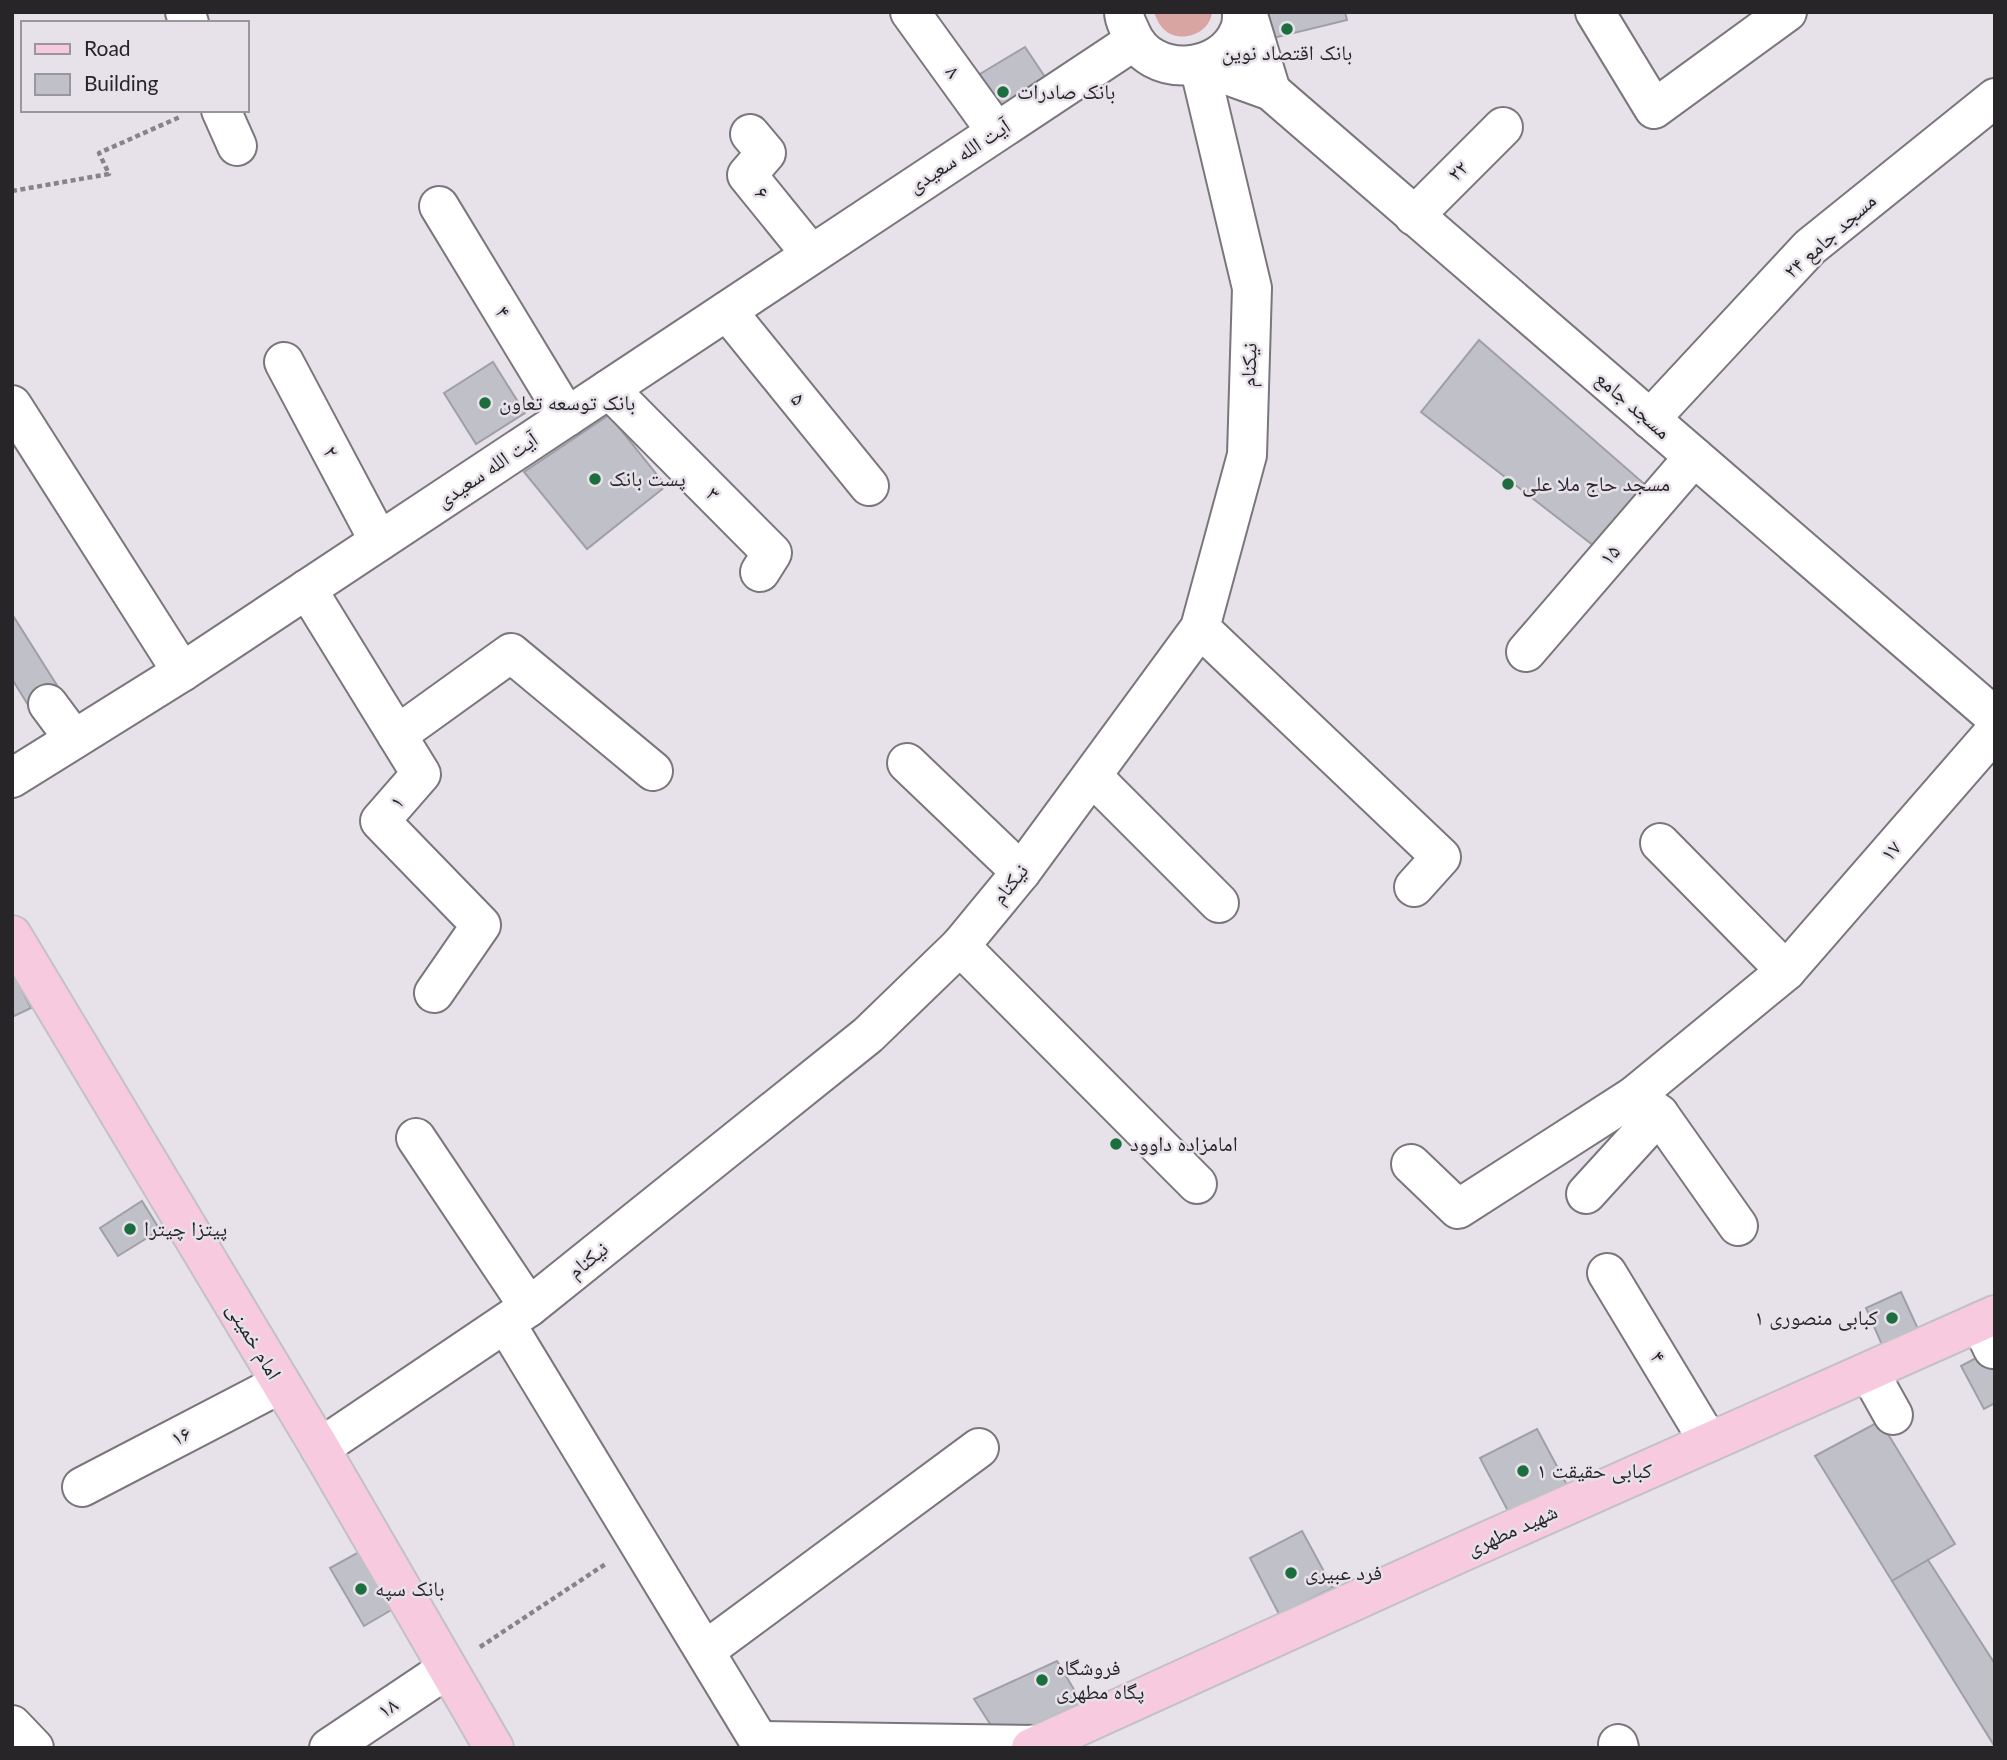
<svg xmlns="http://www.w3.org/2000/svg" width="2007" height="1760" viewBox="0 0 2007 1760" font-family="Lato,'Noto Naskh Arabic',sans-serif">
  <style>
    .green { fill: #d9a5a3 }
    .building { fill: #c0c0c9; stroke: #9f9fa8; stroke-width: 2 }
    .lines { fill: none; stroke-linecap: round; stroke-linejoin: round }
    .minor-casing { stroke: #7b767d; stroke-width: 42 }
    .major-casing { stroke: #c3c2c3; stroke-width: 42 }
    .path { stroke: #878389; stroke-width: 4.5; stroke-dasharray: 5 3.5; stroke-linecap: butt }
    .minor { stroke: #fff; stroke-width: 38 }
    .major { stroke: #f7cae0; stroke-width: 38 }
    .poi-dot { fill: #1c6e3f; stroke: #e7e1e9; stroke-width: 2.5 }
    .labels { text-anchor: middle; stroke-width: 5; stroke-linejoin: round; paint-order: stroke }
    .poi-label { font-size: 21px; fill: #272528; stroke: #e7e1e9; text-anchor: start }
    .street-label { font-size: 21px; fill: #272528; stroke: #e7e1e9 }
  </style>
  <rect width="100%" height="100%" fill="#e7e1e9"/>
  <path class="green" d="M1154,12H1212C1210,33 1183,43 1167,32C1160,27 1157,20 1154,12Z"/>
  <g class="building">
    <polygon points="1260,12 1345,12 1347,20 1269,39"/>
    <polygon points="1025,47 1049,83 991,120 965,83"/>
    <polygon points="1479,340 1649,488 1598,549 1421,412"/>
    <polygon points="493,362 525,413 476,444 444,393"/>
    <polygon points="609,415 666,486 587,549 524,472"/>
    <polygon points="12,614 63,695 33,713 12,679"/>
    <polygon points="12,971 31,1008 12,1017"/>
    <polygon points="142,1201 160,1230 118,1256 100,1228"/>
    <polygon points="1901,1292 1918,1329 1882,1345 1866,1308"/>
    <polygon points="1995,1348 1995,1403 1984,1409 1961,1366"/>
    <polygon points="1880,1421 1955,1544 1892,1581 1815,1456"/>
    <polygon points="1537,1429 1567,1485 1508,1511 1480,1458"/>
    <polygon points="1302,1531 1333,1588 1279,1614 1250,1558"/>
    <polygon points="359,1552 393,1609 364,1626 330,1568"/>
    <polygon points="1928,1560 1995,1664 1995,1747 1892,1581"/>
    <polygon points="1057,1661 1082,1703 1010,1736 996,1733 974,1699"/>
  </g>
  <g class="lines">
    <g class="minor-casing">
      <g id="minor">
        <polyline points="185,12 189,23"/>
        <polyline points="910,12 996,131"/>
        <path d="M1124,12C1124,20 1128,26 1131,33C1150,79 1223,75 1240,29C1242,24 1242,17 1242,12"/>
        <polyline points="1247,12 1271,91"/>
        <polyline points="1595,12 1654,109 1787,12"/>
        <polyline points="1199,65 1271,91 1995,717"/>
        <polyline points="221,110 237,146"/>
        <polyline points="750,134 766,153 747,175 811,254"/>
        <polyline points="439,206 567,417"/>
        <polyline points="1414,216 1503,127"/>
        <polyline points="727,311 869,486"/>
        <polyline points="284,362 379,541"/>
        <polyline points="609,389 772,553 760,572"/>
        <polyline points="12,405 182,672"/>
        <polyline points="1650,419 1810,247 1995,98"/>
        <polyline points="307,589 421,774 380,821 481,925 434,993"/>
        <polyline points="1200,628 1441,857 1414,887"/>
        <polyline points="1526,652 1694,457"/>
        <polyline points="48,704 74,739"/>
        <polyline points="397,735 511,653 653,771"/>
        <polyline points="907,763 1021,872"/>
        <polyline points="1092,776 1219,903"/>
        <polyline points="12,778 182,672 1134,41"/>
        <polyline points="1660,843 1786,971"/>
        <polyline points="960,946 1197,1184"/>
        <polyline points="1634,1096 1659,1114 1738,1226"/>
        <polyline points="416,1138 529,1307"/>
        <polyline points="1411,1164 1458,1209 1634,1096 1786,971 1995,731"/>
        <polyline points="1586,1194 1659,1114"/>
        <polyline points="1607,1273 1709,1442"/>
        <polyline points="1980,1322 1993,1349"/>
        <polyline points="506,1324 759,1741 759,1748"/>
        <polyline points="1869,1372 1893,1415"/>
        <polyline points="320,1448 529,1307 868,1035 960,946 1021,872 1200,628 1247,455 1252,288 1199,65"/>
        <polyline points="82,1487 280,1384"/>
        <polyline points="706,1650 979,1448"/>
        <polyline points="12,1725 34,1748"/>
        <polyline points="759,1741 1038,1745"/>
        <polyline points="1618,1744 1619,1748"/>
        <polyline points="329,1748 447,1669"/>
      </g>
    </g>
    <g class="major-casing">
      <g id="major">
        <polyline points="12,935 320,1448 494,1748"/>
        <polyline points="1031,1748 1460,1553 1995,1315"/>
      </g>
    </g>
    <g class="path">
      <polyline points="12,191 109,174 99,153 182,116"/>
      <polyline points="480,1647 607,1563"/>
    </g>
    <use href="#minor" class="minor"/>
    <use href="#major" class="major"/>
  </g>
  <g class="poi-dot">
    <circle cx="1287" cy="29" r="7"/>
    <circle cx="1003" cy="92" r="7"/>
    <circle cx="485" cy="403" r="7"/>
    <circle cx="595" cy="479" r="7"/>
    <circle cx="1508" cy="484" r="7"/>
    <circle cx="1116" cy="1144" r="7"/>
    <circle cx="130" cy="1229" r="7"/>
    <circle cx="1892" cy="1318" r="7"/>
    <circle cx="1523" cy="1471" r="7"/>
    <circle cx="1291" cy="1573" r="7"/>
    <circle cx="361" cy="1589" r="7"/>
    <circle cx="1042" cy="1680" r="7"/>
  </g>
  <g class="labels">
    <g class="poi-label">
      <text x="1287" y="60" text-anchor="middle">بانک اقتصاد نوین</text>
      <text x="1017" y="99">بانک صادرات</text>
      <text x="499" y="410">بانک توسعه تعاون</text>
      <text x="609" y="486">پست بانک</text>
      <text x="1522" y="491">مسجد حاج ملا علی</text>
      <text x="1130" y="1151">امامزاده داوود</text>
      <text x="144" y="1236">پیتزا چیترا</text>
      <text x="1878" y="1325" text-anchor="end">کبابی منصوری ۱</text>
      <text x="1537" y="1478">کبابی حقیقت ۱</text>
      <text x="1305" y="1580">فرد عبیری</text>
      <text x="375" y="1596">بانک سپه</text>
      <text x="1056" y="1675">فروشگاه<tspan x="1056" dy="24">پگاه مطهری</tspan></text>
    </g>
    <g class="street-label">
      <text transform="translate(953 72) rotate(54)" y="7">۸</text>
      <text transform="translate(959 156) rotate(-33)" y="7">آیت الله سعیدی</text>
      <text transform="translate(1458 171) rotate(-45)" y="7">۲۲</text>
      <text transform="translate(762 193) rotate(51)" y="7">۶</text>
      <text transform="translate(1830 236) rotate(-42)" y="7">۲۴ مسجد جامع</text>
      <text transform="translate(503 312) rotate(59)" y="7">۴</text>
      <text transform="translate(1249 365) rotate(-88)" y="7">نیکنام</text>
      <text transform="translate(798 399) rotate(51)" y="7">۵</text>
      <text transform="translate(1633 405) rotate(41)" y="7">مسجد جامع</text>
      <text transform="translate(331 452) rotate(62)" y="7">۲</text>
      <text transform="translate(487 470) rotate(-34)" y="7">آیت الله سعیدی</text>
      <text transform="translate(713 494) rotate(45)" y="7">۳</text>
      <text transform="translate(1610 555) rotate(-49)" y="7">۱۵</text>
      <text transform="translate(397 802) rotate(-48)" y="7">۱</text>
      <text transform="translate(1891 851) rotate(-49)" y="7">۱۷</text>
      <text transform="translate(1010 884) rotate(-51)" y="7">نیکنام</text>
      <text transform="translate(588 1260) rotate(-39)" y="7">نیکنام</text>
      <text transform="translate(254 1341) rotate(59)" y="7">امام خمینی</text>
      <text transform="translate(1658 1357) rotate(59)" y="7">۴</text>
      <text transform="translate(181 1436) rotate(-27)" y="7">۱۶</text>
      <text transform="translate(1512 1530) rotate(-24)" y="7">شهید مطهری</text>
      <text transform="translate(388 1708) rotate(-34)" y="7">۱۸</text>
    </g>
  </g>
  <rect width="2007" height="1760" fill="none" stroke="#272528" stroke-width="28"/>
  <rect x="21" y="21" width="228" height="91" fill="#e7e1e9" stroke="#9a969c" stroke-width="2"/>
  <rect x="35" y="44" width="35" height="10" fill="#f7cae0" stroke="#9a969c" stroke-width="2"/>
  <text x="84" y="56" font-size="21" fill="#272528">Road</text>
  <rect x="35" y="74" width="35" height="21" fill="#c0c0c9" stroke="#9a969c" stroke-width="2"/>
  <text x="84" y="91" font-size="21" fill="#272528">Building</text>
</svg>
